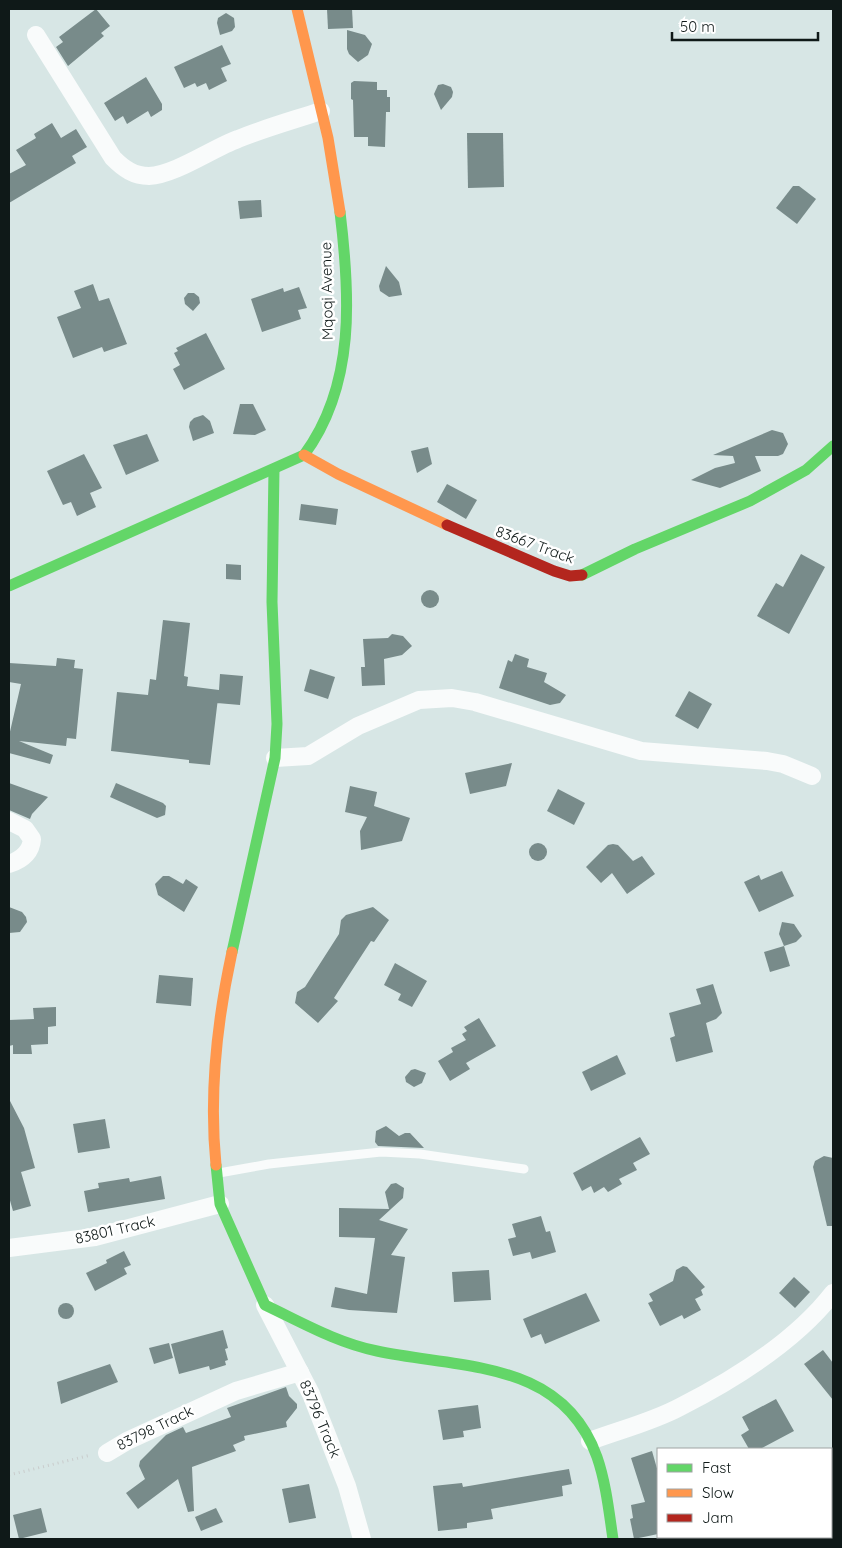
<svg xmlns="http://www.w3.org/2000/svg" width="842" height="1548" viewBox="0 0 842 1548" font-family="Quicksand,sans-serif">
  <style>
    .building { fill: #788b8a }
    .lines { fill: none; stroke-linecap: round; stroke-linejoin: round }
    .path { stroke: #c9cccc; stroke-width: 3; stroke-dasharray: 1 4; stroke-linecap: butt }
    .lane { stroke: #f9fbfb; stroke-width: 9 }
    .street { stroke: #f9fbfb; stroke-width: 18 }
    .fast { stroke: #63d668; stroke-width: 11 }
    .slow { stroke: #ff974d; stroke-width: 11 }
    .jam { stroke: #b3261e; stroke-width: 11 }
    .labels { text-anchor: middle; stroke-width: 5; stroke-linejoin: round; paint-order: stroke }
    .street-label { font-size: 15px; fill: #0f1918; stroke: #fff }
  </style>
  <rect width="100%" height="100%" fill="#d7e6e5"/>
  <g class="building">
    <polygon points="96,9 110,26 101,33 104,36 68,66 56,47 63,42 59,37"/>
    <polygon points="327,9 352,9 353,28 328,29"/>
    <polygon points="226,13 234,18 235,27 232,31 220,35 217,23 218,18"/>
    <polygon points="347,30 365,35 372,44 368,55 358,62 349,54 347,49"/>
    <polygon points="222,45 231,64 221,68 227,81 209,90 206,83 197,87 195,83 184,88 174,67"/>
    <polygon points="146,77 162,104 162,110 151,117 148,111 127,124 123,116 115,121 104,103"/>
    <polygon points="354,81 377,82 377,90 387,90 387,97 390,97 390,112 386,112 385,147 368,146 368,137 354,137 353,100 351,99 351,83"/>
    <polygon points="443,84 451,87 453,92 452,97 441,110 434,94 438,85"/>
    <polygon points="52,123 61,138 76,129 87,147 72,156 76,163 9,203 9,174 26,165 16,150 36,138 34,134"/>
    <polygon points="467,133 503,133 504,187 468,188"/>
    <polygon points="793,186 799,186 816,199 797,224 776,208"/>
    <polygon points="261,200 262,217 240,219 238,201"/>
    <polygon points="386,266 399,282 402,295 389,297 380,291 379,286"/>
    <polygon points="93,284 99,301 109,298 127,344 104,352 102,347 73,358 57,317 81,308 74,291"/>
    <polygon points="299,287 307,308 298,310 301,319 262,332 251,299 283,288 284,292"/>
    <polygon points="188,293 194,293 199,297 200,303 193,311 185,304 184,298"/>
    <polygon points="206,333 225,369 184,390 173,369 180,365 174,353 178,351 176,348"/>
    <polygon points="240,404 253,404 266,430 255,435 233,434"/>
    <polygon points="203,415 210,421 214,433 193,441 189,427 190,422 194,418"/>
    <polygon points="772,430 783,433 788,444 783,454 778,456 755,456 761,471 720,488 691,480 715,468 735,463 733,456 713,455"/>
    <polygon points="147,434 159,461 126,475 113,445"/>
    <polygon points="428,447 432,464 417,473 411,451"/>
    <polygon points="84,454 102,488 90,493 96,507 77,516 71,502 63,505 47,471"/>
    <polygon points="447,484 477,500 466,519 437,502"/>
    <polygon points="301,504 338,509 336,525 299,520"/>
    <polygon points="801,554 825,567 789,634 757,616 776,583 783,587"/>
    <polygon points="226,564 241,565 241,580 226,579"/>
    <circle cx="430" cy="599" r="9"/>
    <polygon points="163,620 190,623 184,676 188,677 187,686 219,690 220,674 243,676 240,705 217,703 218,698 210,765 189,763 189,760 111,751 117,692 148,695 150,679 156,680"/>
    <polygon points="392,634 403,636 412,646 402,655 384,659 385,685 362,686 361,667 365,667 363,639 388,638"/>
    <polygon points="515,654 529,659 527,667 547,673 544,682 566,695 560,703 550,705 499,688 508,660 512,662"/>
    <polygon points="57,658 75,660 74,668 83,669 76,739 67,738 66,746 19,741 53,755 50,764 9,753 9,736 21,684 9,682 9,663 56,666"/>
    <polygon points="310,669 335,677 328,699 304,691"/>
    <polygon points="689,691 712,704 698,729 675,716"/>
    <polygon points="512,763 506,786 470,794 465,773"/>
    <polygon points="9,783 48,797 32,814 30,819 9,810"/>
    <polygon points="116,783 163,803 166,806 165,815 157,818 110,797"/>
    <polygon points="350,786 377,792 374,806 410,818 402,841 361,850 360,831 367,817 345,812"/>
    <polygon points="558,789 585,803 574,825 547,811"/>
    <circle cx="538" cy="852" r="9"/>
    <polygon points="613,844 618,845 633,861 642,856 655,874 627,894 612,873 601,883 586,867 608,845"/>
    <polygon points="782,871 794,896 759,912 744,882 759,875 761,880"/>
    <polygon points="163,876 169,876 183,884 186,879 198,887 184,912 158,895 155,884"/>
    <polygon points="9,907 22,912 26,917 27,922 20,932 9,933"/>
    <polygon points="373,907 389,920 374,942 371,941 334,998 338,1001 318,1023 295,1003 297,992 305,987 339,934 341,920 346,915"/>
    <polygon points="782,922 794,924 802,936 796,942 784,946 779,934"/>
    <polygon points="784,946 790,966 770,972 764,952"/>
    <polygon points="395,963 427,981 412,1007 398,1000 401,994 384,985"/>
    <polygon points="159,975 193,978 191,1006 156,1003"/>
    <polygon points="713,984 722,1013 716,1019 706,1023 713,1052 676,1062 670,1038 675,1036 669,1013 701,1004 696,989"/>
    <polygon points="56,1007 56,1026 48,1027 48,1044 31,1045 32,1054 13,1054 13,1045 9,1046 9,1020 34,1019 33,1008"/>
    <polygon points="479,1018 496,1046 466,1063 470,1069 450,1081 438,1061 453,1052 451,1048 466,1040 462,1034 467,1031 464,1027"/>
    <polygon points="617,1055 626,1074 591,1091 582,1072"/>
    <polygon points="415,1069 426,1073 422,1083 414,1087 406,1082 405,1077 411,1070"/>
    <polygon points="9,1099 24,1128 35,1168 21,1172 31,1206 13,1211 9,1197"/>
    <polygon points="105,1119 110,1148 78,1153 73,1124"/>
    <polygon points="386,1126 399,1136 405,1133 410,1133 424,1148 378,1146 375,1142 376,1131"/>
    <polygon points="640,1137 650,1154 633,1163 637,1170 619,1179 622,1184 608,1192 604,1187 594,1193 591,1186 582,1191 573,1173"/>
    <polygon points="824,1156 833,1158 833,1226 827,1226 813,1167 815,1161"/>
    <polygon points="161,1176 165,1199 88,1212 84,1191 99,1188 98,1183 129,1178 130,1182"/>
    <polygon points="396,1183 404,1188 403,1198 379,1220 408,1229 391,1255 405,1257 397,1313 349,1310 331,1307 335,1287 367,1294 375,1238 339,1237 339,1208 389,1209 385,1192 391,1184"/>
    <polygon points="541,1216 546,1232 550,1231 556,1252 532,1259 530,1252 513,1256 508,1239 516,1237 512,1224"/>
    <polygon points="124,1251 131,1265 124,1268 127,1274 95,1291 86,1273 107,1263 106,1260"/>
    <polygon points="683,1266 687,1267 705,1287 701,1290 703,1295 695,1299 701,1310 684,1319 682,1315 660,1326 648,1303 653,1301 649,1294 673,1281 676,1270"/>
    <polygon points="489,1270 491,1300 454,1302 452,1272"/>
    <polygon points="794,1277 810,1292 795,1308 779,1293"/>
    <polygon points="586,1293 600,1321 545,1344 541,1334 531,1338 523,1319"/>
    <circle cx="66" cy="1311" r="8"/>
    <polygon points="223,1330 228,1348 225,1349 228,1360 225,1361 226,1365 210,1370 209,1366 179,1374 171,1344"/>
    <polygon points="169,1343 173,1358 154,1364 149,1348"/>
    <polygon points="823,1350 833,1363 833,1400 804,1364"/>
    <polygon points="110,1364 118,1382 61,1404 57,1382"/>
    <polygon points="286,1387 289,1396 297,1404 297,1408 286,1422 287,1427 244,1436 245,1440 233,1445 236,1451 192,1467 194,1511 188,1512 178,1479 138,1509 126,1493 145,1479 139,1466 140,1461 166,1435 183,1427 186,1433 231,1417 227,1408"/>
    <polygon points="776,1399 794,1431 760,1449 749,1449 741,1435 749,1430 742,1417"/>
    <polygon points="478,1405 481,1428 463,1431 464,1437 443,1440 438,1410"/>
    <polygon points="652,1451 658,1472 658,1534 634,1539 630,1519 633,1518 631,1505 645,1502 631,1458"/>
    <polygon points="569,1469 572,1484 562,1486 563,1496 491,1509 493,1519 467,1523 467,1528 438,1531 433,1486 462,1483 463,1487"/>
    <polygon points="309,1484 316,1518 289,1523 282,1489"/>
    <polygon points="41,1508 47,1532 19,1539 13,1515"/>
    <polygon points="216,1508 223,1522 201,1531 195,1517"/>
  </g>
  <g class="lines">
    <polyline class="path" points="9,1475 91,1455"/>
    <polyline class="lane" points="219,1173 269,1164 381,1152 420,1154 524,1169"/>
    <g class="street">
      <path d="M36,35L113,158C124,169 134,176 149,176C175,175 213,148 238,139C265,128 294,120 321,111"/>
      <polyline points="275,758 308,756 358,726 419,700 452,698 475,702 641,751 767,761 783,764 812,776"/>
      <path d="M9,821L25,829L32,839C31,853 21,860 9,864"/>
      <polyline points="9,1248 95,1237 220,1204"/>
      <polyline points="265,1305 311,1394 347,1486 362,1539"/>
      <path d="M590,1441C619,1430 652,1422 680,1407C735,1379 795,1342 833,1293"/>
      <polyline points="107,1453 127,1441 236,1391 300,1372"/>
    </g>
    <g class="fast">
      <polyline points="582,575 635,549 750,501 806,470 833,446"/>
      <path d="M9,586L304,455C356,385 350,294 340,212"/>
      <polyline points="232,952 275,758 277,724 272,602 274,469"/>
      <path d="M216,1165L220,1204L265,1305C301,1322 337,1343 377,1351C461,1369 562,1359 597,1457C606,1483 609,1512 613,1539"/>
    </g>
    <g class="slow">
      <polyline points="297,9 328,138 340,212"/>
      <polyline points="304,455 338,474 447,525"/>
      <path d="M216,1165C209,1095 217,1021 232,952"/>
    </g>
    <polyline class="jam" points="447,525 554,571 570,576 582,575"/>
  </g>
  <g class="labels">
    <g class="street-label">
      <text transform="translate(327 291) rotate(-91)" y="5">Mqoqi Avenue</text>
      <text transform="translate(535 545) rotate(20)" y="5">83667 Track</text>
      <text transform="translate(115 1230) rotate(-13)" y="5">83801 Track</text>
      <text transform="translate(320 1419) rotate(67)" y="5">83796 Track</text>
      <text transform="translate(155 1428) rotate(-26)" y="5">83798 Track</text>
    </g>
  </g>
  <rect width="842" height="1548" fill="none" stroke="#0f1918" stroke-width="20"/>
  <rect x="657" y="1448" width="175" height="90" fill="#ffffff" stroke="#9fa3a3"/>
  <rect x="667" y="1464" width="25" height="8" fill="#63d668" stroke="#9fa3a3"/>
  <text x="702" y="1473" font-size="15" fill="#0f1918">Fast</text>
  <rect x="667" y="1489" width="25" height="8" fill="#ff974d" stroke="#9fa3a3"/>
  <text x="702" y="1498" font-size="15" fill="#0f1918">Slow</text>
  <rect x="667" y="1514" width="25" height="8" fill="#b3261e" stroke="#9fa3a3"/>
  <text x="702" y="1523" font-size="15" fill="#0f1918">Jam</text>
  <path d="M672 32v8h146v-8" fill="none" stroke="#0f1918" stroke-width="2.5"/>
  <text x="680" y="32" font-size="15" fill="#0f1918" stroke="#ffffff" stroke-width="4" paint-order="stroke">50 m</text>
</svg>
